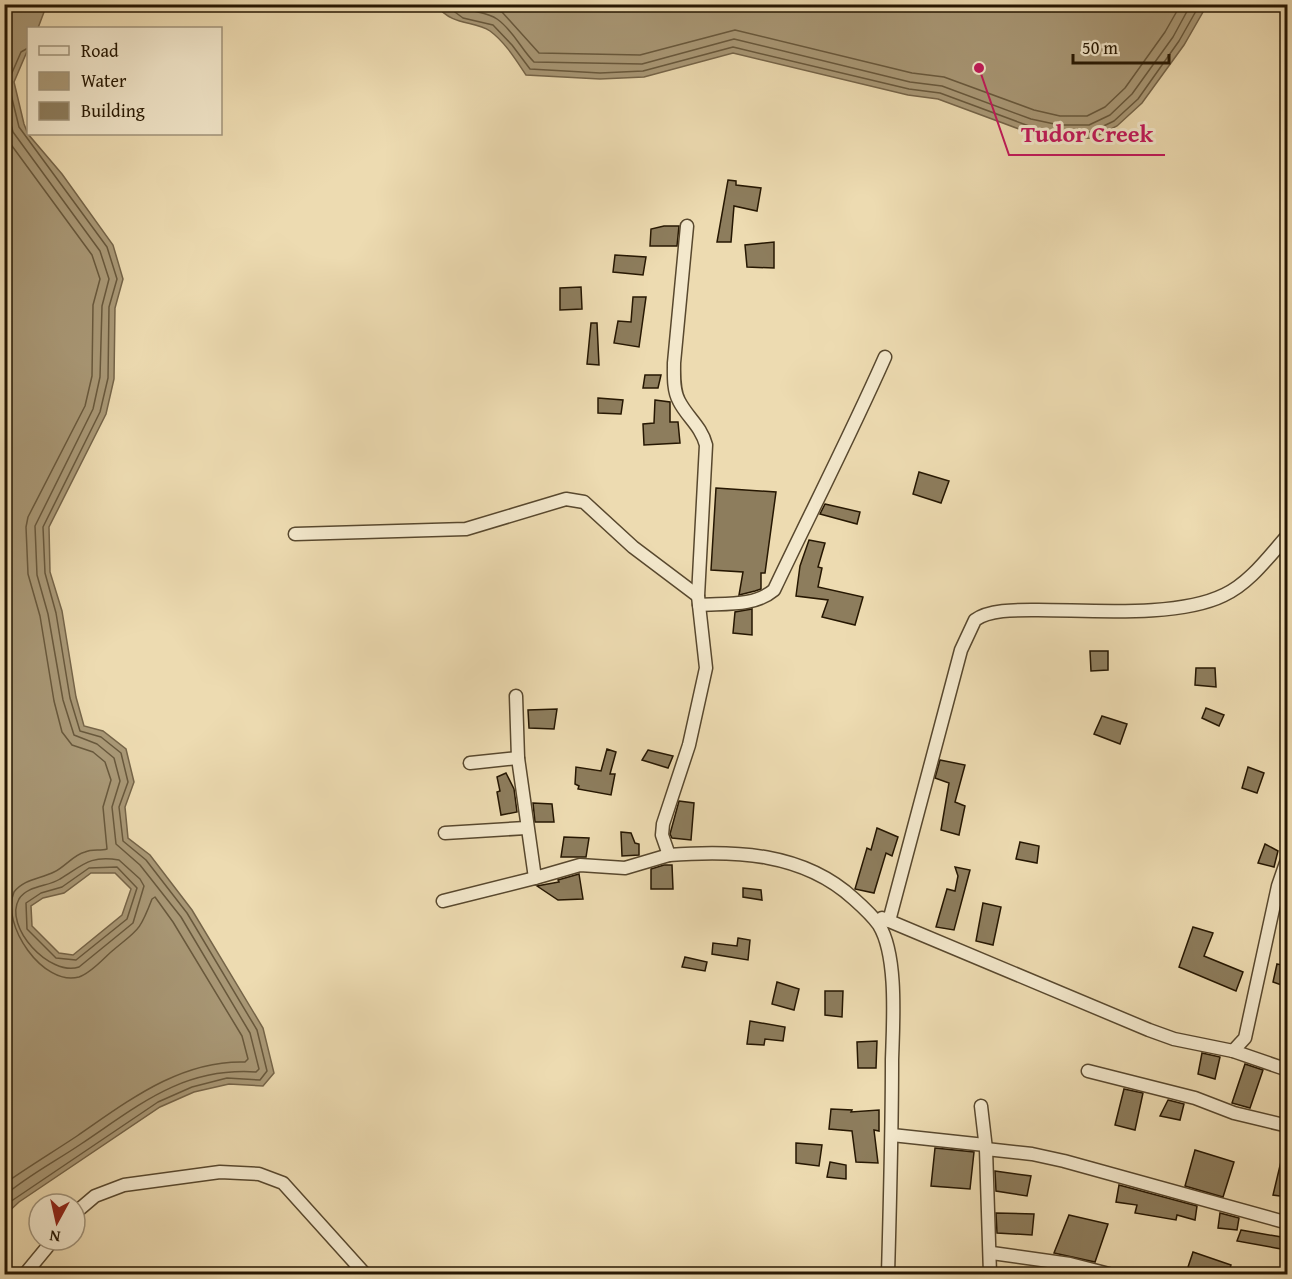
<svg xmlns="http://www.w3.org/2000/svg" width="1292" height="1279" viewBox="0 0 1292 1279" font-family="'Gentium Book Plus',serif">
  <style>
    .water { fill: #a99876; stroke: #756448; stroke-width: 1.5; fill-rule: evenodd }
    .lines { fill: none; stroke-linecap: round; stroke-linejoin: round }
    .shore { stroke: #68583c; stroke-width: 1.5 }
    .building { fill: #8d7d5d; stroke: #261702; stroke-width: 1.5 }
    .minor-casing { stroke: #58482e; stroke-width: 15 }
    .minor { stroke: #f3e8cc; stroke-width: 12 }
    .leader { fill: none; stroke: #c2185b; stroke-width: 2 }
    .callout-dot { fill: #c2185b; stroke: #f3e8cc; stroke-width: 2 }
    .callout-label { font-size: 24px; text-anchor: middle; font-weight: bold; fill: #c2185b; stroke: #f3e8cc; stroke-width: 6; stroke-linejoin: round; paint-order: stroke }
  </style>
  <rect width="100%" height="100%" fill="#eddbb1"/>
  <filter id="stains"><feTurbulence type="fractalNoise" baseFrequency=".00333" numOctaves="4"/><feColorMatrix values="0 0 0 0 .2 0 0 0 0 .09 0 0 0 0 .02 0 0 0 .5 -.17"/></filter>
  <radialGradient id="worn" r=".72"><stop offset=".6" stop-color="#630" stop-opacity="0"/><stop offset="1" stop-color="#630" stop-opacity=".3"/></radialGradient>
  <g class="water">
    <path d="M47,4L38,28H28V49L14,82L24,124L28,134L62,174L113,245L123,279L115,308L114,379L106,414L49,527L50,572L62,611L76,697L84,726L103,731L126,749L134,782L125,807L128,838L150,855L192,910L263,1028L274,1073L263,1086L229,1084L194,1092L160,1107L19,1202L5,1215L4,5ZM91,873H115L131,889L122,915L73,955L59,953L32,926L31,906L43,898L64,893Z"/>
    <path d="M436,5H1207L1184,45L1142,103L1117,126L1093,138L1058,139L1027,132L938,99L908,95L733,53L644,77L600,79L526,75C516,60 505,42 490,31C474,20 453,27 436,5Z"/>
  </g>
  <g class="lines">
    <g class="shore">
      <polyline points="444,4 463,18 493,25 512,45 530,69 600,73 643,71 733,47 909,89 940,93 1029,126 1058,133 1091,132 1114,121 1138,99 1179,41 1200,4"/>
      <path d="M457,4C469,13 485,11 497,19C513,30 521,49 534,62L642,64L734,39L910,82L942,86L1031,119L1059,125H1089L1110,115L1132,94L1173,37L1191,4"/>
      <polyline points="478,4 502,12 539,53 640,55 735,30 912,73 944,77 1034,110 1060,116 1087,116 1105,107 1125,88 1165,32 1181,4"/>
      <path d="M4,99L13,132L100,251L109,279L102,306L100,377L93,409L35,526L37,575L48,614L63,700L74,735L97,744L114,758L120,781L112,807L116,844L140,865L181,917L250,1033L259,1069L256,1072C182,1067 138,1106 81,1144C56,1161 27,1176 4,1196"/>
      <path d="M4,135L92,255L100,279L93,305L92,376L85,406L28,517L26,527L28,574L40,616L54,701L62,732L72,745L93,752L105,762L111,780L103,807L107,849C100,851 92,849 85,852C73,855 65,867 54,872C40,879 24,879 14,892C0,924 43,987 79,977C91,973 102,960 111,952C138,929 139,933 152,899L155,897L173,922L242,1036L248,1059L245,1062C180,1060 128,1101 77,1136C53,1152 28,1167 4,1184"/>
      <path d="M119,860L140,879L144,886L133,923L79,967C50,977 3,927 19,899C28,885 48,887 60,879C83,865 90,855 119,860Z"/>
      <polygon points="117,867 137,888 127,919 76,960 56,958 27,929 26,903 41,893 62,887 89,868"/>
      <polyline points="4,1206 158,1102 192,1087 227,1078 260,1080 267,1071 257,1030 187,913 146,860 123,841 119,807 128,782 121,753 101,737 80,731 70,698 56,613 45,573 43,527 100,412 108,378 109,307 117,279 107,247 19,127 8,82 21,52 28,48"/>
    </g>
  </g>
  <g class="building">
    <polygon points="728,180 736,181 736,185 761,188 757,211 734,206 731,242 717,242"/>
    <polygon points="664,226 679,226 677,246 650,246 651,229"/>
    <polygon points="774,242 774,268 747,267 745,245"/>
    <polygon points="615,255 646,257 643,275 613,272"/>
    <polygon points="581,287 582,309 560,310 560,288"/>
    <polygon points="633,297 646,297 639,347 614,343 618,321 631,322"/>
    <polygon points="591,323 597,323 599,365 587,364"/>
    <polygon points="645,375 661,375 658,388 643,388"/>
    <polygon points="598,398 623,400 621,414 598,413"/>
    <polygon points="655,400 670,402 670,422 678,422 680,443 644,445 643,424 654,423"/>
    <polygon points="919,472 949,481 941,503 913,494"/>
    <polygon points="716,488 776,492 765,573 761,573 761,589 755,591 739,595 743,572 711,570"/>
    <polygon points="825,504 860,512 857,524 820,514"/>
    <polygon points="809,540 825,543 818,567 822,568 818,587 863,597 855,625 822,617 828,600 796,596 800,566"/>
    <polygon points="752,609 752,635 733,633 735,612"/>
    <polygon points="1090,651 1108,651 1108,670 1091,671"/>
    <polygon points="1196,668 1215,668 1216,687 1195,685"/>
    <polygon points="1206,708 1224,715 1219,726 1202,718"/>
    <polygon points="557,709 554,729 529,728 528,710"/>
    <polygon points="1102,716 1127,724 1120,744 1094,734"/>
    <polygon points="607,749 616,752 610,774 615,774 611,795 578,789 579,786 575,784 576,767 601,771"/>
    <polygon points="648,750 673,756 668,768 642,760"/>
    <polygon points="940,760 965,765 955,802 965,806 959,835 941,830 949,783 935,778"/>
    <polygon points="1248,767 1264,773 1257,793 1242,788"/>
    <polygon points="506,773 514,789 517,812 501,815 497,792 500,791 497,777"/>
    <polygon points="679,801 694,803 691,840 672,838 670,834"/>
    <polygon points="533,803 552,804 554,822 535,822"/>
    <polygon points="877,828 898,837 892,856 886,853 874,893 855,889 867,848 871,850"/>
    <polygon points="621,832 631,833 635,843 639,844 639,855 622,856"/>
    <polygon points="564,837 589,838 586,857 561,857"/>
    <polygon points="1020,842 1039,846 1037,863 1016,859"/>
    <polygon points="1265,844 1278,851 1274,867 1258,863"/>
    <polygon points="664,865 672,865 673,889 651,889 651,869"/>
    <polygon points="955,867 970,870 954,930 936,927 947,889 955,891 958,876"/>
    <polygon points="579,874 583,899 558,900 537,886 559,882 558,880"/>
    <polygon points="743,888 761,890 762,900 743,897"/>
    <polygon points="983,903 1001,907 993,945 976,941"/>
    <polygon points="1193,927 1213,933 1204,956 1243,972 1236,991 1179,967"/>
    <polygon points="738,938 750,940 748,960 712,954 713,943 737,946"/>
    <polygon points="685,957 707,962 705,971 682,967"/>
    <polygon points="1277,964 1287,966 1287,987 1273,982"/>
    <polygon points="777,982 799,989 794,1010 772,1004"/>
    <polygon points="825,991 843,991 842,1017 825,1015"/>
    <polygon points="750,1021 785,1027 783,1041 765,1039 764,1045 747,1044"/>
    <polygon points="877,1041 876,1068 858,1068 857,1042"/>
    <polygon points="1202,1053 1220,1057 1215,1079 1198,1074"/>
    <polygon points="1245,1064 1263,1070 1250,1108 1232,1103"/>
    <polygon points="1124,1089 1143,1093 1135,1130 1115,1125"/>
    <polygon points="1168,1100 1184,1104 1180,1120 1160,1116"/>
    <polygon points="831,1109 852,1110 851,1112 879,1110 879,1131 874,1130 878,1163 856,1162 852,1131 829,1129"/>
    <polygon points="796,1143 822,1145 819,1166 796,1163"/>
    <polygon points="935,1148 974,1152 970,1189 931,1186"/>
    <polygon points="1195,1150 1234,1162 1223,1197 1185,1186"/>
    <polygon points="1283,1153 1287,1154 1287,1197 1273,1195"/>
    <polygon points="830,1162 846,1165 846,1179 827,1177"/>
    <polygon points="995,1171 1031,1176 1027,1196 996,1191"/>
    <polygon points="1119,1185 1197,1206 1195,1220 1177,1215 1176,1220 1135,1213 1137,1205 1116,1202"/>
    <polygon points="996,1213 1034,1214 1032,1235 997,1233"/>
    <polygon points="1220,1213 1239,1218 1237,1230 1218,1228"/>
    <polygon points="1069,1215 1108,1224 1095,1262 1054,1253"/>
    <polygon points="1241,1230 1287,1238 1287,1250 1237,1241"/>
    <polygon points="1193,1252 1231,1265 1228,1275 1186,1273"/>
  </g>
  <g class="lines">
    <g class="minor-casing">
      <g id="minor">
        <path d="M687,226L674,363C674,375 673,390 679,401C687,417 701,426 706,445L698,596L706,668L689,745L663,824L662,835L669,855C734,850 803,852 854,899C863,907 872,915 879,925C898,956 893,1024 892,1060C892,1132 890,1203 888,1274"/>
        <polyline points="295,534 466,529 566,499 584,502 633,547 698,596"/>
        <path d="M699,605C724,603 754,607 774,590C811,512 850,436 885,357"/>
        <polyline points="516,696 518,758 535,878 580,865 625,868 669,855"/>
        <polyline points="470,763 518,758"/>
        <polyline points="445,833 526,828"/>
        <polyline points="443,901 535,878"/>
        <polyline points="882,918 1149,1030 1174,1039 1233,1051 1288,1070"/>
        <path d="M889,921L961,650L975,620C990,609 1019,610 1038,610C1090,610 1177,618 1224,595C1250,583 1269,556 1288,535"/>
        <polyline points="1233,1051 1245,1038 1278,886 1288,857"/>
        <polyline points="1088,1071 1195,1098 1234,1113 1288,1126"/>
        <polyline points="981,1106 986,1149 990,1274"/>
        <polyline points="892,1135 985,1145"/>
        <polyline points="986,1149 1032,1154 1064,1161 1288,1223"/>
        <polyline points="75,1213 95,1196 124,1185 220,1172 259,1174 283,1183 365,1274"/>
        <polyline points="992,1253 1070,1264 1109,1274"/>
        <polyline points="25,1274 53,1240"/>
      </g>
    </g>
    <use href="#minor" class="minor"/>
  </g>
  <path class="leader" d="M979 68L1009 155H1165"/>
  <circle class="callout-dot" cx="979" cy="68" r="6"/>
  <g class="callout-label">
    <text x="1087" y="142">Tudor Creek</text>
  </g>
  <rect width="1292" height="1279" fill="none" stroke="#eddbb1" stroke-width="24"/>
  <rect x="6" y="6" width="1280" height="1267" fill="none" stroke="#261702" stroke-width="3"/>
  <rect x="12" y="12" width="1268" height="1255" fill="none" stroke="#261702" stroke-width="1.5"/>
  <rect x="27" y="27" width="195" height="108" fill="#f3e8cc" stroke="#a1947b" stroke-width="1.5"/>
  <rect x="39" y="46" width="30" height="9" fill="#f3e8cc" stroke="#a1947b" stroke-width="1.5"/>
  <text x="81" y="57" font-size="18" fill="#261702">Road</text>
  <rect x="39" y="72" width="30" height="18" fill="#a99876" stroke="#a1947b" stroke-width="1.5"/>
  <text x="81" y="87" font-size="18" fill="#261702">Water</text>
  <rect x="39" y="102" width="30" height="18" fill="#8d7d5d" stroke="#a1947b" stroke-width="1.5"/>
  <text x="81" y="117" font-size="18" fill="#261702">Building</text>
  <g transform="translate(57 1222) rotate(188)"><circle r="28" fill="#f3e8cc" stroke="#a1947b" stroke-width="1.5"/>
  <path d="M0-4.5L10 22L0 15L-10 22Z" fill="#8f2418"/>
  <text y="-9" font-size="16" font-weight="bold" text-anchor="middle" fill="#261702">N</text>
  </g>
  <path d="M1073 54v9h96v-9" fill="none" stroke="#261702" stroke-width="3"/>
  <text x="1082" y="54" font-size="18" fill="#261702" stroke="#f3e8cc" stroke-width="4.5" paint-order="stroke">50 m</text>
  <rect width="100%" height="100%" filter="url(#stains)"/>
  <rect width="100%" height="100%" fill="url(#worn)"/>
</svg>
